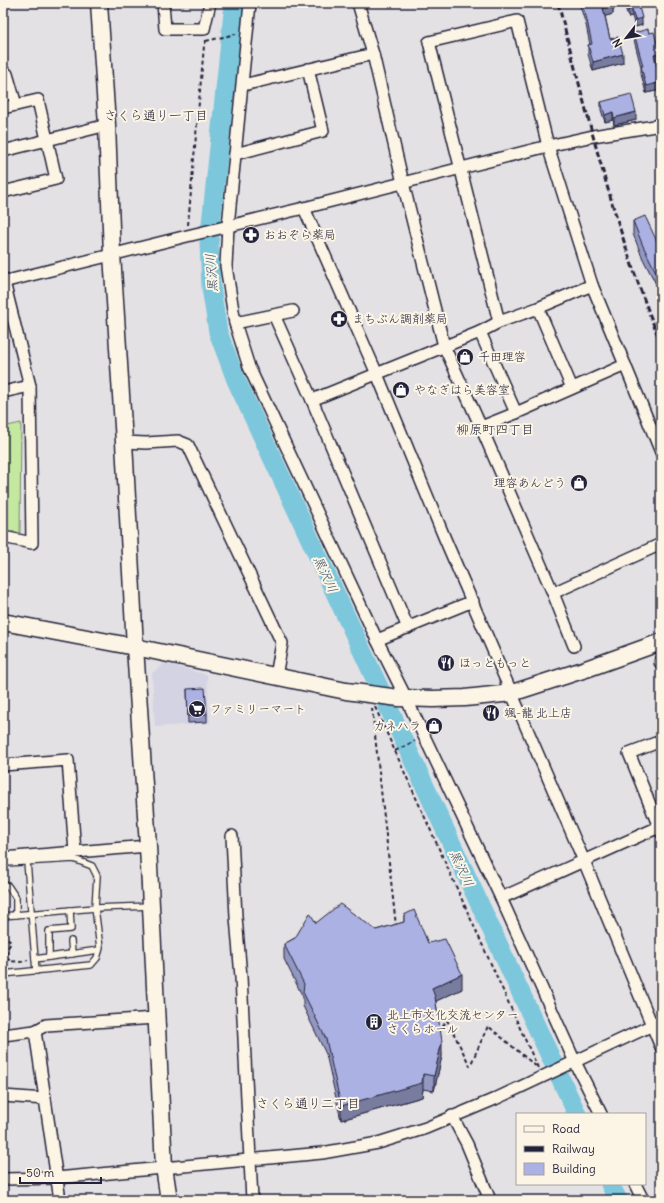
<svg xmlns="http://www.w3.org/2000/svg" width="664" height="1203" viewBox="0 0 664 1203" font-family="Delius,'Klee One',sans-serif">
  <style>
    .built { fill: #d3d3e3 }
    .green { fill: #c5e8a1; stroke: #74856e }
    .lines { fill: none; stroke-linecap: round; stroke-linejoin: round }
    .river { stroke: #7cc7dc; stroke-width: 19 }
    .lane-casing { stroke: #22223b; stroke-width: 8 }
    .street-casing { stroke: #22223b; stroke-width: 14 }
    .secondary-casing { stroke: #22223b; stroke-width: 19 }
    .path { stroke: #22223b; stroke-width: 2; stroke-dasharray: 4 3; stroke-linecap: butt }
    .lane { stroke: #fcf5e5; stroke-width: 5.5 }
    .street { stroke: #fcf5e5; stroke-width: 11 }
    .secondary { stroke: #fcf5e5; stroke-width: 16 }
    .rail { stroke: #22223b; stroke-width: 3; stroke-dasharray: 6 3; stroke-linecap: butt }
    .wall { fill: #9398c2; stroke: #22223b }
    .shaded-wall { fill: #787c9e; stroke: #22223b }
    .building { fill: #abb1e2; stroke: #22223b }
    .labels { text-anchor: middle; stroke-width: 4; stroke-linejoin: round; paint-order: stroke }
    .poi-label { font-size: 12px; fill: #22223b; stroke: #fcf5e5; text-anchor: start }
    .neighbourhood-label { font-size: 13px; fill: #22223b; stroke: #fcf5e5 }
    .water-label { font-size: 13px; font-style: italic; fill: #3d546b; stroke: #fcf5e5 }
  </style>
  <rect width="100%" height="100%" fill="#e4e1e4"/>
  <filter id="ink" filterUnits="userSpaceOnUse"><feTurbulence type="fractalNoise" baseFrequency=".025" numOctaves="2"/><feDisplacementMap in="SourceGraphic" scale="8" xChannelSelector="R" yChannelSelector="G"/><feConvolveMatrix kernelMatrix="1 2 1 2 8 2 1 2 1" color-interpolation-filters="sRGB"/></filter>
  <g filter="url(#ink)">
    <polygon class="built" points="165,663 207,675 210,723 155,727 152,673"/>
    <polygon class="green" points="21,423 20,533 3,529 3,427"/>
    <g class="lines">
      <g class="river">
        <polyline points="234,3 209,243 211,287 218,332 236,380 364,655 577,1114"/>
        <polyline points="610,1184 618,1200"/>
      </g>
      <g class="lane-casing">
        <g id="lane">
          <polyline points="27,862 36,971"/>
          <polyline points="3,885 8,886 16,898 16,915"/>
          <polyline points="3,916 95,908 151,906"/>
          <polyline points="71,941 72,954"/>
          <polyline points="49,957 49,931 71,929 70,910"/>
          <polyline points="35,959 99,950"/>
          <polyline points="3,974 91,965 97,958 100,948 95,908 97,876 92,866 74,859 6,863"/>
        </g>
      </g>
      <g class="street-casing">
        <g id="street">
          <polyline points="163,3 165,29 204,29 210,3"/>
          <polyline points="250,3 228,226 226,266 235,323 249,367 377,640 406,698 501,898 575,1062 601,1114"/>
          <polyline points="358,3 373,54 403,183 444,346 481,427 553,593 574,646"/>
          <polyline points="7,74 16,105"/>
          <polyline points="243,85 373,54"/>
          <polyline points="3,108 38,100 56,179 3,192"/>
          <polyline points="3,151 107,125"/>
          <polyline points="235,154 323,131 308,69"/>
          <polyline points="304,208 377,374 445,539 584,861 661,1047"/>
          <polyline points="3,278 30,386 32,543 3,537"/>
          <polyline points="3,282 187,236 304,208 548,146 593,136 661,125"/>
          <polyline points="538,308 572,388"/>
          <polyline points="274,315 312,400 408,628"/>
          <polyline points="499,322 429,42 517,21 548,146 592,285 661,452"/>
          <polyline points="235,323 293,311"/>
          <polyline points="480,332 516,413"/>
          <polyline points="3,392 30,386"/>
          <polyline points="312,400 480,332 499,322 538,308 592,285"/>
          <polyline points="481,427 516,413 625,365"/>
          <polyline points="124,442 146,443 178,441 188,445 282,643 276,676"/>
          <polyline points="553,593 661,544"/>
          <polyline points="377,640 473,601"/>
          <polyline points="660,662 661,663"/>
          <polyline points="661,741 629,753 661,832"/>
          <polyline points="3,765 68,760 75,852"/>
          <polyline points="232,836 236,917 241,977 252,1200"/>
          <polyline points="3,858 148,846"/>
          <polyline points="501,898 659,827"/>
          <polyline points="3,1035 35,1031"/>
          <polyline points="3,1096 45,1099"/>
          <polyline points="452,1116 467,1144 490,1200"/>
          <polyline points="3,1179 57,1178 322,1153 378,1143 426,1128 495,1099 661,1021"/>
          <polyline points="635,1184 643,1200"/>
          <polyline points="60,1200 35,1031 46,1025 156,1018"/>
        </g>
      </g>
      <g class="secondary-casing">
        <g id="secondary">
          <polyline points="99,3 107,125 112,254 124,442 135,647 148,846 164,1167 169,1200"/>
          <polyline points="3,622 135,647 346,691 399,698 433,699 465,698 512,693 586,669 661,642"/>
        </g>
      </g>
      <g class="path">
        <polyline points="206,41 236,34"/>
        <polyline points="188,225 204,46 206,41 206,38"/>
        <polyline points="375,707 538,1068"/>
        <polyline points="372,708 396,926"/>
        <polyline points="395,751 415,741"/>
        <polyline points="3,934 6,935 11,943 7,949 7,957 10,961 20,962 28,960"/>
        <polyline points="439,1032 447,1020 470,1066 488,1026 538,1068"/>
      </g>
      <use href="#lane" class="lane"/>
      <use href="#street" class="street"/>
      <use href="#secondary" class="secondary"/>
      <path class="rail" d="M558,3C588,117 616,234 661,343"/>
    </g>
    <g class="wall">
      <polygon points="580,3 613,3 613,14 605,16 610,39 623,63 593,71 588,54 588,45 590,45 586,25 580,6"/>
      <polygon points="625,3 643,3 638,5 642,25 635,27 632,16 628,17 625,7"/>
      <polygon points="634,33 649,33 660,62 656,62 661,90 646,93 641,74 641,67 634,40"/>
      <polygon points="601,102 636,120 614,125 613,120 605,122 601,110"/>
      <polygon points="661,127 661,138 660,135 660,128"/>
      <polygon points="633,221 661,250 661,285 657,286 643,259 633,234"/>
      <polygon points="659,291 661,291 661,308 659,304"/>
      <polygon points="187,689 207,714 207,722 188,723"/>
      <polygon points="404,915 428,943 462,989 436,1001 442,1056 434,1091 423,1089 422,1097 341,1120 326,1054 303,1006 303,997 284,959 284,944 295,938 316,923 376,930 404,922"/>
    </g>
    <g class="shaded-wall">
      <polygon points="613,5 613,14 603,17 603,8"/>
      <polygon points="632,9 632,16 628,17 628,10"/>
      <polygon points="642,18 642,25 635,27 635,20"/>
      <polygon points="623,54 623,63 593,71 593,62"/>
      <polygon points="660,54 660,62 654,63 654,55"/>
      <polygon points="661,82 661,90 646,93 646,86"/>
      <polygon points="613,112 613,120 605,122 605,115"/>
      <polygon points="636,112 636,120 614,125 614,118"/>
      <polygon points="661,272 661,285 657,286 657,274"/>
      <polygon points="462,974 462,989 432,1003 432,988"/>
      <polygon points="442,1041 442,1056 434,1091 434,1076"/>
      <polygon points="423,1074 423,1089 422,1097 341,1120 341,1106"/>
    </g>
    <g class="building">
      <polygon points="581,3 613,3 613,5 603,8 610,39 618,37 623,54 593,62 588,45 592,44 586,16"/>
      <polygon points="626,3 638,3 642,18 635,20 632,9 628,10"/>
      <polygon points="648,29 649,33 654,32 660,54 654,55 661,82 646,86 641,66 643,66 634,33"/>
      <polygon points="631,94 636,112 614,118 613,112 605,115 601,102"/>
      <polygon points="645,216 661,250 661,272 657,274 643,246 633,221"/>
      <polygon points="205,688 207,714 188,716 187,689"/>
      <polygon points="340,904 376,930 404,922 404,915 414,910 428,943 445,939 462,974 432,988 435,997 442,1041 434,1076 423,1074 422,1083 341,1106 326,1039 303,992 304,984 284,944 295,938 310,913 316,923"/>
    </g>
  </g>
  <defs>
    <g id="pharmacy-disc" transform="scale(0.9)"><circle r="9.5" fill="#22223b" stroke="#fcf5e5"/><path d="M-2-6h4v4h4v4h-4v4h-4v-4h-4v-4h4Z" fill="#fff"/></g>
    <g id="shop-disc" transform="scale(0.9)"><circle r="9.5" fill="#22223b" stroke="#fcf5e5"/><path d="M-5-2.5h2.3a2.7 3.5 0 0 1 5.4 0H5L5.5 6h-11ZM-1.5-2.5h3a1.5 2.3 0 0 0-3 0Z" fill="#fff"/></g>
    <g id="restaurant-disc" transform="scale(0.9)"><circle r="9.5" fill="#22223b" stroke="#fcf5e5"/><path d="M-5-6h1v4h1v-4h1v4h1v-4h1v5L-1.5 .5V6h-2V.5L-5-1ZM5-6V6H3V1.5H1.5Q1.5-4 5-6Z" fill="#fff"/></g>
    <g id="supermarket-disc" transform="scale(0.9)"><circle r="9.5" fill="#22223b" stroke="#fcf5e5"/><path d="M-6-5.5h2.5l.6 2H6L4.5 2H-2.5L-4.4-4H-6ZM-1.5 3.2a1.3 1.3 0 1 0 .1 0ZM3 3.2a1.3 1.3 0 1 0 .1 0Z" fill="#fff"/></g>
    <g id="building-disc" transform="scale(0.9)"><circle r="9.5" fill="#22223b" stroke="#fcf5e5"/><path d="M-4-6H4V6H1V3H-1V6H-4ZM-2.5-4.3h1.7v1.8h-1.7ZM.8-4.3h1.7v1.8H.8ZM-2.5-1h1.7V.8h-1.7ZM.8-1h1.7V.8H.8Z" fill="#fff"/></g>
  </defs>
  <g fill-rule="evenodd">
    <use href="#pharmacy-disc" x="251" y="235"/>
    <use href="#pharmacy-disc" x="339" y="319"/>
    <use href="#shop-disc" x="465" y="357"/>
    <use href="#shop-disc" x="401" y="390"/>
    <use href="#shop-disc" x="579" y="483"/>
    <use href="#restaurant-disc" x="446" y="663"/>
    <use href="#supermarket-disc" x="197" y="709"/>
    <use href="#restaurant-disc" x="491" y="713"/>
    <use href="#shop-disc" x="434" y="726"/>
    <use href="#building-disc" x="374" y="1022"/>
  </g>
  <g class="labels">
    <g class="poi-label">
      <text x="264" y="239">おおぞら薬局</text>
      <text x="352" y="323">まちぶん調剤薬局</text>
      <text x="478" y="361">千田理容</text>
      <text x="414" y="394">やなぎはら美容室</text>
      <text x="566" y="487" text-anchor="end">理容あんどう</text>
      <text x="459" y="667">ほっともっと</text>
      <text x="210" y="713">ファミリーマート</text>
      <text x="504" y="717">颯-龍 北上店</text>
      <text x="421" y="730" text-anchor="end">カネハラ</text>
      <text x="387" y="1019">北上市文化交流センター<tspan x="387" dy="14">さくらホール</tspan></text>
    </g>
    <g class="neighbourhood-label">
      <text x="156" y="120">さくら通り一丁目</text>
      <text x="495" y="434">柳原町四丁目</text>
      <text x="308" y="1108">さくら通り二丁目</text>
    </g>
    <g class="water-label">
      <text transform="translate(211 273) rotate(-94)" y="5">黒沢川</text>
      <text transform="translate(326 574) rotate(65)" y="5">黒沢川</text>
      <text transform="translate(462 868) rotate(65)" y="5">黒沢川</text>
    </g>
  </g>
  <rect width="664" height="1203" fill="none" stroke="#fcf5e5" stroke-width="16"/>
  <rect x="8" y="8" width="648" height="1187" fill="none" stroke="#22223b" stroke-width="1.5" filter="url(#ink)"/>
  <rect x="516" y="1113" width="130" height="72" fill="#fcf5e5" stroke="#a5a1a1"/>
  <rect x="524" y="1126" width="20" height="6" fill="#fcf5e5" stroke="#a5a1a1"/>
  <text x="552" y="1133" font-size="12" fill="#22223b">Road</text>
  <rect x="524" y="1146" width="20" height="6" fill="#22223b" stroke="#a5a1a1"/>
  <text x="552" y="1153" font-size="12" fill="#22223b">Railway</text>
  <rect x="524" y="1163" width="20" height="12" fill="#abb1e2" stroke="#a5a1a1"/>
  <text x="552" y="1173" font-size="12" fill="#22223b">Building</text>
  <g transform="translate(626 38) rotate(239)" stroke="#fcf5e5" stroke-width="3" paint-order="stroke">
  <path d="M0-3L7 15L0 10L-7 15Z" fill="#22223b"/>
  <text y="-6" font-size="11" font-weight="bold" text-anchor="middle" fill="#22223b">N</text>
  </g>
  <path d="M20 1177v6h81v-6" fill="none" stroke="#22223b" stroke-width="2"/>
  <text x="26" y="1177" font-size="12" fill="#22223b" stroke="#fcf5e5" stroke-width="3" paint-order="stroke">50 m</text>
</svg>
